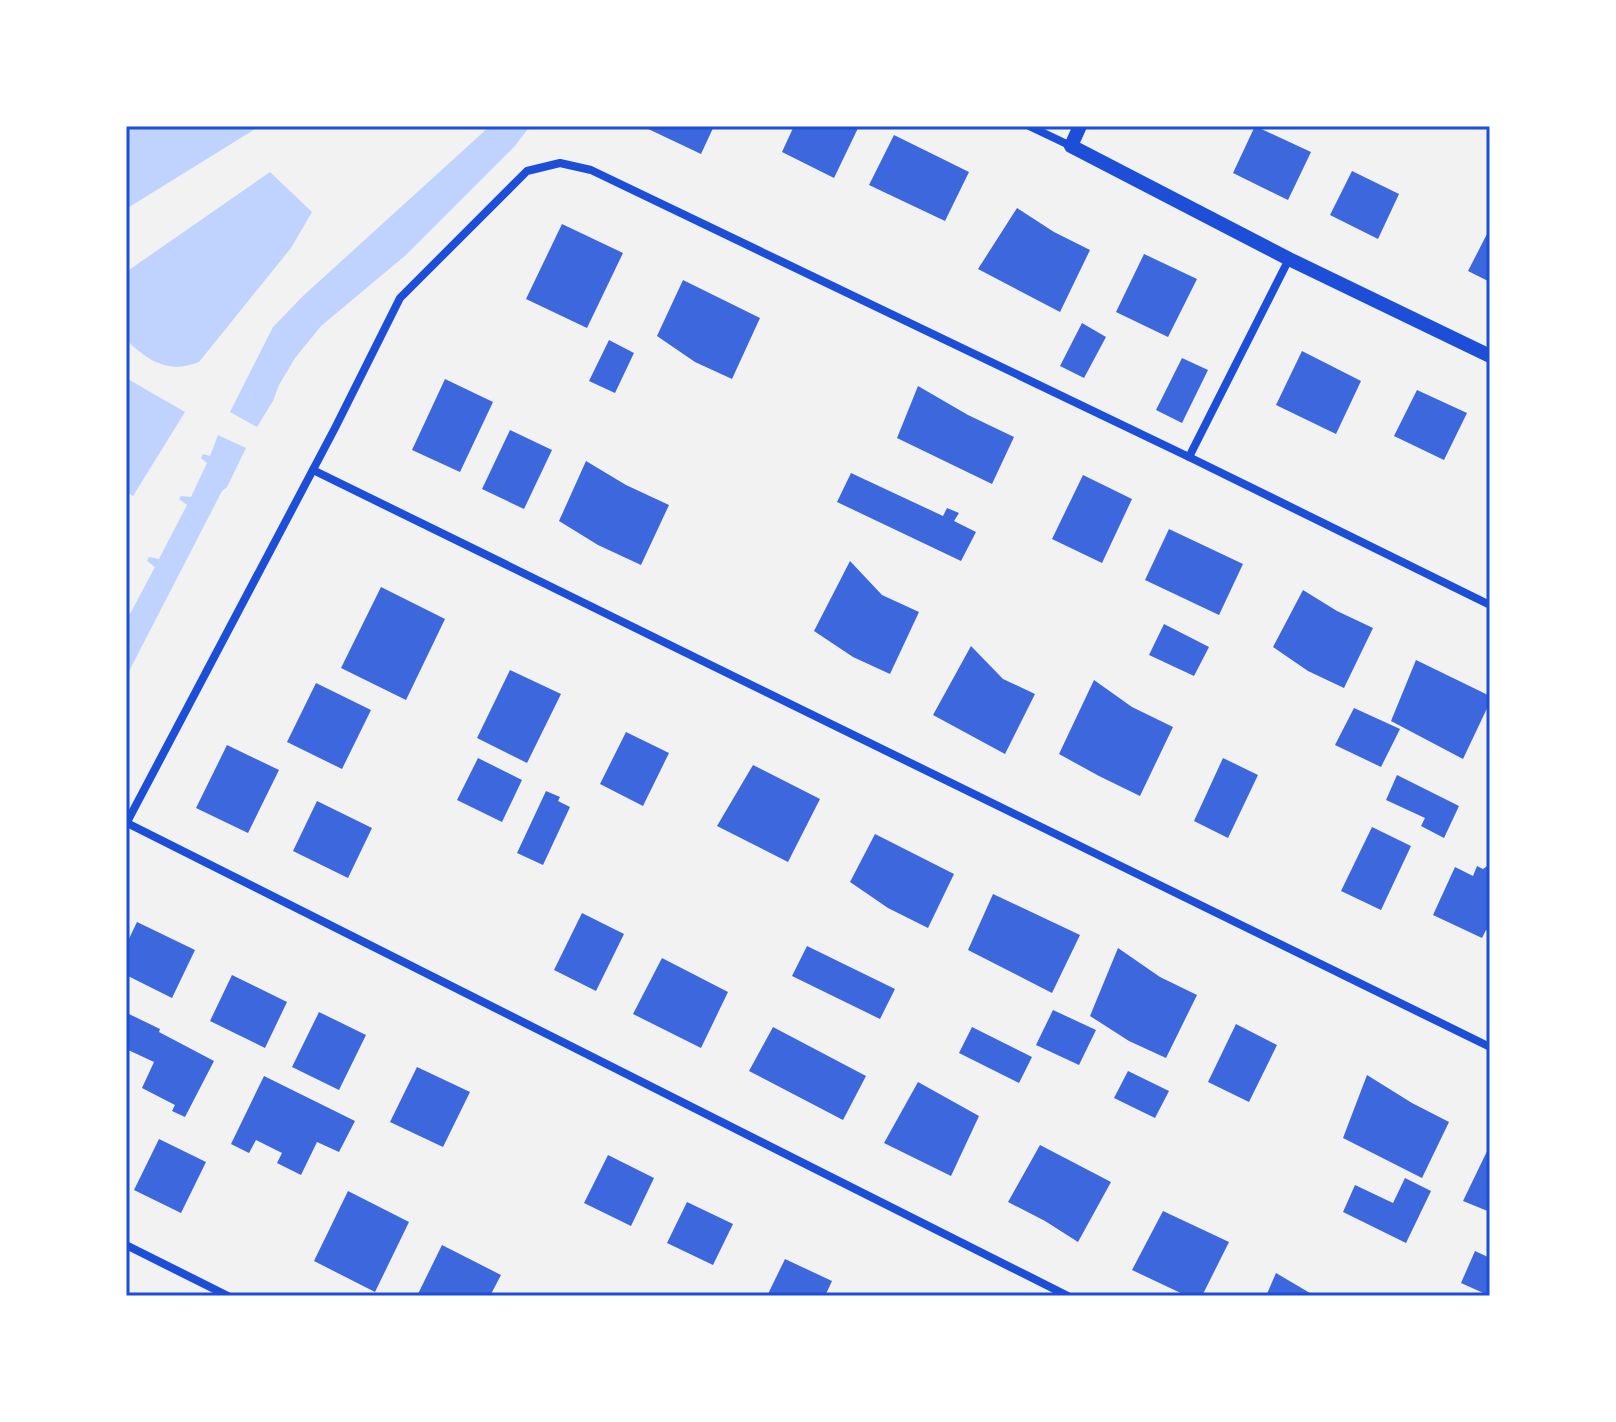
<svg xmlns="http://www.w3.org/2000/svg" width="1616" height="1422" viewBox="0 0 1616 1422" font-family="'PT Sans',sans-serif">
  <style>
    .water { fill: #bfd3fe }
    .building { fill: #3d67dc }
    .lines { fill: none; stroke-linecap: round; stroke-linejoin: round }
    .minor { stroke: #1d4ed8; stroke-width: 8 }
    .tertiary { stroke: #1d4ed8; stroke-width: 14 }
    .neatline { fill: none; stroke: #1d4ed8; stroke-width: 3 }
  </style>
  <rect width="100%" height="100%" fill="#f2f2f2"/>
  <g class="water">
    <polygon points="126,126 260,126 126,209"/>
    <polygon points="490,126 530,126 515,146 406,255 321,326 295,358 279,385 273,401 257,427 230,412 273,327 303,296"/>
    <path d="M270,172L312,212L291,248L199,362C178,370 163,368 144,355C137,349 130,346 126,337V272Z"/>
    <polygon points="126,378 185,412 133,496 126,491"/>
    <polygon points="218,435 246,448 227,487 222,491 126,677 126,613 130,614 155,567 147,561 149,557 159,559 187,505 179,499 181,496 191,497 207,463 201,458 203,454 210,456"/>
  </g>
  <g class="building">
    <polygon points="642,126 714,126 701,154"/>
    <polygon points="794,126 859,126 834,178 782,152"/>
    <polygon points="1255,126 1311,152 1288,200 1233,173"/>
    <polygon points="894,135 969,172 945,221 869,185"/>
    <polygon points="1352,171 1399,194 1378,239 1330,215"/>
    <polygon points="1017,208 1054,232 1090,250 1060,312 978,269"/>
    <polygon points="562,224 623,253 587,328 526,299"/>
    <polygon points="1490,228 1490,282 1468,271"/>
    <polygon points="1144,254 1197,279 1168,337 1116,312"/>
    <polygon points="683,280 760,318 732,379 695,362 657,336"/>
    <polygon points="1082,323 1106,337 1084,378 1060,366"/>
    <polygon points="609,340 634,353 615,393 589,381"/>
    <polygon points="1302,351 1361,381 1336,434 1276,405"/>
    <polygon points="1182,358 1208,370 1182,423 1156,410"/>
    <polygon points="445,379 493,402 460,472 412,450"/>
    <polygon points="918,386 968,415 1014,437 992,484 897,438"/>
    <polygon points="1417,390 1467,413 1444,460 1394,436"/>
    <polygon points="510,430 552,450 524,509 482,489"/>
    <polygon points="586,461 626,485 669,505 641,565 598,545 559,521"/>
    <polygon points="851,473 943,516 947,508 959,513 954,521 976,532 961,561 837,502"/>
    <polygon points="1083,475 1132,499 1102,563 1052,539"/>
    <polygon points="1169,529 1243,564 1219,615 1145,580"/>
    <polygon points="850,561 882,595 919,612 890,674 853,657 814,631"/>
    <polygon points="381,587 445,619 406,700 341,668"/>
    <polygon points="1303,590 1337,611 1373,628 1344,688 1308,671 1273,647"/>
    <polygon points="1164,624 1209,647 1194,676 1149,655"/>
    <polygon points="971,646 1003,679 1035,694 1005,754 933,715"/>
    <polygon points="1416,660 1490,696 1490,702 1463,759 1391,721"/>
    <polygon points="510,670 561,694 527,763 477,738"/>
    <polygon points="1094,680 1132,707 1173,727 1140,796 1099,776 1059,754"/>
    <polygon points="316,683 371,710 342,769 287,742"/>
    <polygon points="1354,708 1400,729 1381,767 1335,745"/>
    <polygon points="626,732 669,753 643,806 600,784"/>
    <polygon points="227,745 279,770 248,833 196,808"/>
    <polygon points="478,758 522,780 502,822 457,800"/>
    <polygon points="1223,758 1258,775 1228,838 1194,821"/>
    <polygon points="753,765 820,799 788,862 717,826"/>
    <polygon points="1397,775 1459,806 1444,838 1421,826 1425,818 1386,800"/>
    <polygon points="546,791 560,797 558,801 570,807 543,865 517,853"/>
    <polygon points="317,801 372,828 348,878 293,851"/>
    <polygon points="1372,827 1411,846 1381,910 1341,891"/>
    <polygon points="875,834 954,874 928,928 888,908 850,882"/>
    <polygon points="1490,864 1490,932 1486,930 1482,938 1433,915 1455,867 1473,876 1477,866 1483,869"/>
    <polygon points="993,894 1080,935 1052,993 968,950"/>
    <polygon points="582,913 624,934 596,991 554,970"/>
    <polygon points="137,922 195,950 172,998 126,975 126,945"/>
    <polygon points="807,946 895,989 880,1019 792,976"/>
    <polygon points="1118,948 1160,977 1197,995 1166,1058 1129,1041 1090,1016"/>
    <polygon points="662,958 728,992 701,1048 633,1014"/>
    <polygon points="232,975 287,1002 265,1048 210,1021"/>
    <polygon points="1053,1010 1096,1030 1079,1065 1036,1045"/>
    <polygon points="319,1012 366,1035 339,1090 292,1067"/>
    <polygon points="129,1014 160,1029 159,1032 214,1061 185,1117 172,1111 175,1105 142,1088 154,1062 126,1049 126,1021"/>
    <polygon points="1236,1024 1277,1045 1249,1102 1208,1082"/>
    <polygon points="773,1027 866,1076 843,1120 749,1071"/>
    <polygon points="972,1027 1032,1057 1019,1083 959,1053"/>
    <polygon points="417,1067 470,1092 443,1147 390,1122"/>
    <polygon points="1128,1071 1169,1091 1155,1118 1114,1098"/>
    <polygon points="1367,1075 1412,1103 1449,1122 1422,1178 1343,1138"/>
    <polygon points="264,1076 355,1121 339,1152 317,1142 301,1175 277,1163 282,1153 256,1140 249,1153 231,1144"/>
    <polygon points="918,1082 979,1116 951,1176 884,1143"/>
    <polygon points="159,1139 206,1162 181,1213 134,1190"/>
    <polygon points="1040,1145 1111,1182 1078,1242 1045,1221 1008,1202"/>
    <polygon points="1490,1145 1490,1212 1463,1201"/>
    <polygon points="608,1155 654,1178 631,1226 584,1203"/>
    <polygon points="1405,1178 1431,1191 1406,1243 1343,1212 1355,1185 1393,1203"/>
    <polygon points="348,1191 409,1222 375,1292 314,1261"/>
    <polygon points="687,1202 733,1224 713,1265 667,1243"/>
    <polygon points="1163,1211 1229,1242 1202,1296 1187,1296 1132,1270"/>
    <polygon points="442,1245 501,1275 490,1296 417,1296"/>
    <polygon points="1475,1251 1490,1258 1490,1296 1461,1283"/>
    <polygon points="785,1259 832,1281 825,1296 767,1296"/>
    <polygon points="1276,1273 1315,1296 1266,1296"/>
  </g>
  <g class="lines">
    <g class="minor">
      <polyline points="1029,126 1071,146"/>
      <polyline points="1189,457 1289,259"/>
      <polyline points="313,470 1490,1047"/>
      <polyline points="127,823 1068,1296"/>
      <polyline points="126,824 335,428 400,298 527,171 560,163 591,170 1189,457 1490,605"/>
      <polyline points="126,1245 228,1296"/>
    </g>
    <polyline class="tertiary" points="1080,126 1071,146 1289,259 1490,356"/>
  </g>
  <rect width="1616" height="1422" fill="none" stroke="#ffffff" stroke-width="256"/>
  <rect x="128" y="128" width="1360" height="1166" class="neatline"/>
</svg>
